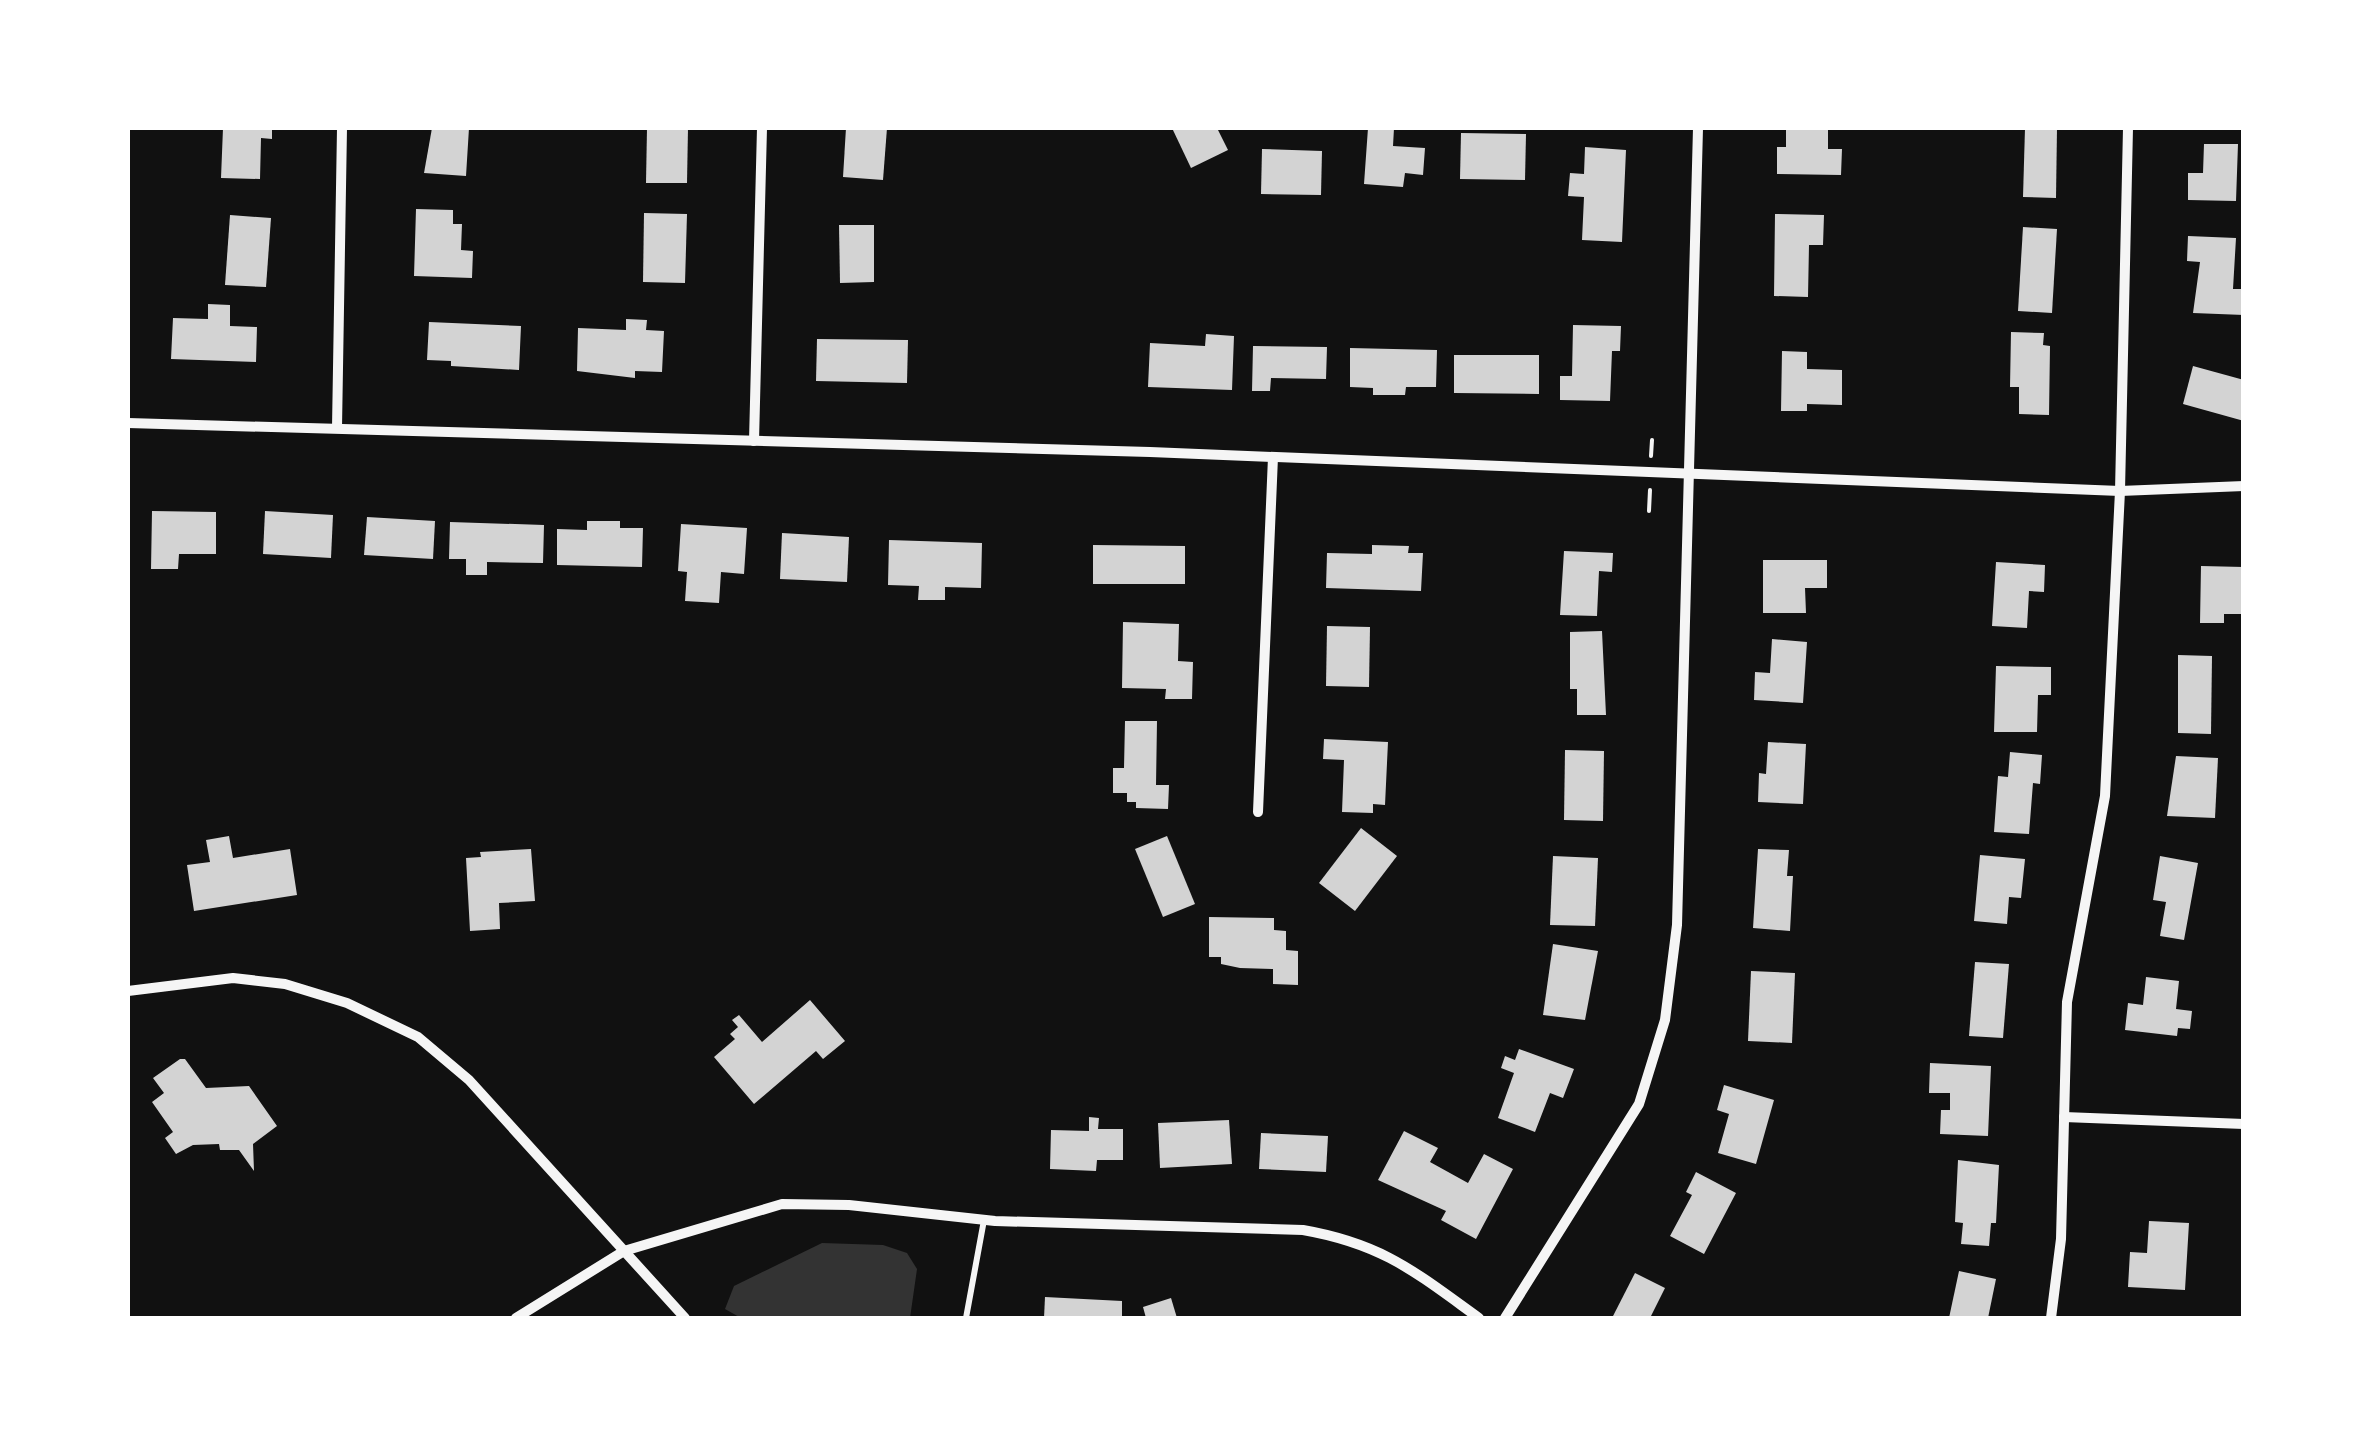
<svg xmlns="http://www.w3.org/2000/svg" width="2371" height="1446" viewBox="0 0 2371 1446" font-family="Montserrat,sans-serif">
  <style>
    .water { fill: #333 }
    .building { fill: #d3d3d3 }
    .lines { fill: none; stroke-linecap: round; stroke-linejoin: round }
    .path { stroke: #f5f5f5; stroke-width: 4 }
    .service { stroke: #f5f5f5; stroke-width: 6 }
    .minor { stroke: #f5f5f5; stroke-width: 10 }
  </style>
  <rect width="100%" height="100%" fill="#111"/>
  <polygon class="water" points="822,1243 883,1245 907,1253 917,1269 910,1318 741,1318 725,1309 734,1286"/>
  <g class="building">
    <polygon points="223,128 272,128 272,139 261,138 260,179 221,178"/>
    <polygon points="432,128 469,128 466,176 424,173"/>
    <polygon points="647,128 688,128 687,183 646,183"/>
    <polygon points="846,128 887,128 883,180 843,177"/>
    <polygon points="1172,128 1217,128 1228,150 1191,168"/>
    <polygon points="1368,128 1394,128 1393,146 1425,148 1423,175 1405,173 1403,187 1364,184"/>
    <polygon points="1786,128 1828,128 1828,149 1842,149 1841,175 1777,174 1777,147 1786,147"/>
    <polygon points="2025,128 2057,128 2056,198 2023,197"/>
    <polygon points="1461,133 1526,134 1525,180 1460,179"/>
    <polygon points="2204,144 2238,144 2236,201 2188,200 2188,173 2203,173"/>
    <polygon points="1585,147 1626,150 1622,242 1582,240 1584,197 1568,196 1570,173 1584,174"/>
    <polygon points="1262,149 1322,151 1321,195 1261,194"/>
    <polygon points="416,209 453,210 453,224 462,224 461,250 473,251 472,278 414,276"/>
    <polygon points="644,213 687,214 685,283 643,282"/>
    <polygon points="1775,214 1824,215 1823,245 1809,245 1808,297 1774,296"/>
    <polygon points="230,215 271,218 266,287 225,285"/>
    <polygon points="839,225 874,225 874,282 840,283"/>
    <polygon points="2023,227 2057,229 2052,313 2018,311"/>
    <polygon points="2188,236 2236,238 2233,289 2244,289 2244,315 2193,313 2200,262 2187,261"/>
    <polygon points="208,304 230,305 230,326 257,327 256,362 171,359 173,318 208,319"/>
    <polygon points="626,319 647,320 646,330 664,331 662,372 635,371 635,378 577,371 578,328 626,330"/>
    <polygon points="429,322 521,326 519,370 451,366 451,361 427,360"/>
    <polygon points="1573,325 1621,326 1620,351 1612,351 1610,401 1560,400 1560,376 1572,376"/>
    <polygon points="2011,332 2044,333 2043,345 2050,346 2049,415 2019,414 2019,387 2010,387"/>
    <polygon points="1206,334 1234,336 1232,390 1148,387 1150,343 1205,346"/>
    <polygon points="817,339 908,340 907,383 816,381"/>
    <polygon points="1253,346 1327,347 1326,379 1271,378 1270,391 1252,391"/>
    <polygon points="1350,348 1437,350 1436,387 1406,387 1405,395 1373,395 1373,388 1350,387"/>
    <polygon points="1782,351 1807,352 1807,369 1842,370 1842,405 1807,404 1807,411 1781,411"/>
    <polygon points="1454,355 1539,355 1539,394 1454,393"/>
    <polygon points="2193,366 2244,380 2244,421 2183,404"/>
    <polygon points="152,511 216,512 216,554 179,554 178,569 151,569"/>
    <polygon points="265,511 333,515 331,558 263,554"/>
    <polygon points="367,517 435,521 433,559 364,555"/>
    <polygon points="587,521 620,521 620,528 643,528 642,567 557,565 557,529 587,530"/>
    <polygon points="450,522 544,525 543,563 487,562 487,575 466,575 466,559 449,559"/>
    <polygon points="681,524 747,528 744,574 721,572 719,603 685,601 687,572 678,571"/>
    <polygon points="782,533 849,537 847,582 780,579"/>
    <polygon points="889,540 982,543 981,588 945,587 945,600 918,600 919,586 888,585"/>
    <polygon points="1093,545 1185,546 1185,584 1093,584"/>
    <polygon points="1372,545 1409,546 1408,553 1423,553 1421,591 1326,588 1327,553 1372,554"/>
    <polygon points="1564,551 1613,553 1612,572 1599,571 1597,616 1560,615"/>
    <polygon points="1763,560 1827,560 1827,588 1805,588 1806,613 1763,613"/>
    <polygon points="1996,562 2045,565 2044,592 2029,591 2027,628 1992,626"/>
    <polygon points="2201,566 2244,567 2244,614 2224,614 2224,623 2200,623"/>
    <polygon points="1123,622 1179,624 1178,661 1193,662 1192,699 1165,699 1166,689 1122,688"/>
    <polygon points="1327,626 1370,627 1369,687 1326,686"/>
    <polygon points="1602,631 1606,715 1577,715 1577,689 1570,689 1570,632"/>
    <polygon points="1772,639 1807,642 1803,703 1754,700 1755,672 1770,673"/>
    <polygon points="2178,655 2212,656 2211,734 2178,733"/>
    <polygon points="1996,666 2051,667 2051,695 2038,695 2037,732 1994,732"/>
    <polygon points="1125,721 1157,721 1156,785 1169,785 1168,809 1136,808 1136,802 1127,802 1127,793 1113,793 1113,768 1124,768"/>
    <polygon points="1324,739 1388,742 1385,805 1373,804 1373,813 1342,812 1344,760 1323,759"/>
    <polygon points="1768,742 1806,744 1803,804 1758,802 1759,773 1766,774"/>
    <polygon points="1565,750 1604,751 1603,821 1564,820"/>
    <polygon points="2010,752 2042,755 2040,784 2033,783 2029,834 1994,832 1998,776 2008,777"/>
    <polygon points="2176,756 2218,758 2215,818 2167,816"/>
    <polygon points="1361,828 1397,856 1355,911 1319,883"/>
    <polygon points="229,836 233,858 290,849 297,895 194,911 187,865 210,862 206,840"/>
    <polygon points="1167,836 1195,904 1163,917 1135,849"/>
    <polygon points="531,849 535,901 499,903 500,929 470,931 466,858 481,857 480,852"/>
    <polygon points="1758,849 1789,850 1787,876 1793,876 1790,931 1753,928"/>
    <polygon points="1980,855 2025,859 2021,898 2009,897 2007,924 1974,921"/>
    <polygon points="1553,856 1598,858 1595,926 1550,925"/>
    <polygon points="2160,856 2198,863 2184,940 2160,936 2166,902 2153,900"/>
    <polygon points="1209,917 1274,918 1274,930 1286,931 1286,950 1298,951 1298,985 1273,984 1273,969 1240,968 1221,964 1221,957 1209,957"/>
    <polygon points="1553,944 1598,951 1585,1020 1543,1015"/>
    <polygon points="1975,962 2009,964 2003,1038 1969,1036"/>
    <polygon points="1751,971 1795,973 1792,1043 1748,1041"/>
    <polygon points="2146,977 2179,981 2176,1009 2192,1011 2190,1029 2178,1028 2177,1036 2125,1030 2128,1003 2143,1005"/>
    <polygon points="810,1000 845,1041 823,1059 816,1051 754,1104 714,1057 735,1039 730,1034 738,1027 732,1020 739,1015 762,1042"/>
    <polygon points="1519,1049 1574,1069 1563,1098 1550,1093 1535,1132 1498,1118 1514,1073 1501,1068 1505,1056 1515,1060"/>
    <polygon points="180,1059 185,1059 206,1088 249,1086 277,1126 253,1144 254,1171 239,1150 220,1150 219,1144 193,1145 176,1154 165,1138 173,1132 152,1102 164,1093 153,1078"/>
    <polygon points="1930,1063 1991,1066 1988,1136 1940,1134 1941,1110 1950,1110 1950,1093 1929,1093"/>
    <polygon points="1724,1085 1774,1100 1756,1164 1718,1153 1729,1114 1717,1110"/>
    <polygon points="1089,1117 1099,1118 1098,1129 1123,1129 1123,1160 1097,1160 1096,1171 1050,1169 1051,1130 1089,1131"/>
    <polygon points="1229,1120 1232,1164 1160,1168 1158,1123"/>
    <polygon points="1404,1131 1438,1148 1430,1162 1468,1183 1484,1154 1513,1169 1476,1239 1441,1220 1446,1211 1378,1180"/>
    <polygon points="1261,1133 1328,1136 1326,1172 1259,1169"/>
    <polygon points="1958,1160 1999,1165 1996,1223 1991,1223 1989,1246 1961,1244 1963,1223 1955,1222"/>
    <polygon points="1696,1172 1736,1193 1704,1254 1670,1236 1692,1195 1686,1192"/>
    <polygon points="2149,1221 2189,1223 2185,1290 2128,1287 2130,1252 2147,1253"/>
    <polygon points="1959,1271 1996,1279 1988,1318 1949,1318"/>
    <polygon points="1635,1273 1665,1288 1650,1318 1612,1318"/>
    <polygon points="1045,1297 1122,1301 1122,1318 1044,1318"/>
    <polygon points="1171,1298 1177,1318 1146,1318 1143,1307"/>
  </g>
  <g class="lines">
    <g class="path">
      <polyline points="1651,456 1652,440"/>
      <polyline points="1649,511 1650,490"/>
    </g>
    <polyline class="service" points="966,1318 984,1220"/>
    <g class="minor">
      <polyline points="128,423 1150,452 2120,491 2244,486"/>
      <polyline points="337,428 342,128"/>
      <polyline points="754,441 762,128"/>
      <polyline points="1258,812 1273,457"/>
      <polyline points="128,991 233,978 285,984 347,1003 418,1037 469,1080 685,1318"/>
      <polyline points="2064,1117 2244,1124"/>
      <path d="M516,1318L624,1251L782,1204L849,1205L995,1221L1303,1230C1383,1244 1415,1272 1479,1318"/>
      <polyline points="1505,1318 1639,1104 1665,1020 1677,925 1698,128"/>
      <polyline points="2051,1318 2061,1239 2067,1002 2105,796 2120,491 2128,128"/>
    </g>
  </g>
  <rect width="2371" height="1446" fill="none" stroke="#ffffff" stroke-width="260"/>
</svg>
